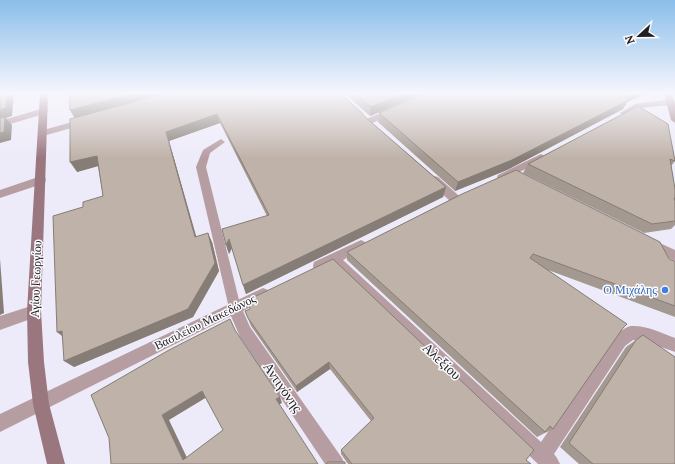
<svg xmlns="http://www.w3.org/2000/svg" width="675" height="464" viewBox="0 0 675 464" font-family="Lora,serif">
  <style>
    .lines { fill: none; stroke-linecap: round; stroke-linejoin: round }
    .lane { fill: #b69da2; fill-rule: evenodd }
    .street { fill: #b69da2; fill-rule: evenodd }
    .secondary { fill: #9a767e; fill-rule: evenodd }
    .wall { fill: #a49991 }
    .shaded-wall { fill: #867d76 }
    .building { fill: #bfb2a9; stroke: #867d76; fill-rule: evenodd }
    .shop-dot { fill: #3f7fe0; stroke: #fbfafd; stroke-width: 1.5 }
    .labels { text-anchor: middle; stroke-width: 3; stroke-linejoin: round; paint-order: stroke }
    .street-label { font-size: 12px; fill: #1f1e23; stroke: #fbfafd }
    .shop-label { font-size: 12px; fill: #366cbe; stroke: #fbfafd; text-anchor: end }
    .near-street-label { font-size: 14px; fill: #1f1e23; stroke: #fbfafd }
  </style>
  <rect width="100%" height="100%" fill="#edebf9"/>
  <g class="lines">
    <polygon class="lane" points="221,139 225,142 210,153 206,167 241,308 240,312 235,314 230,312 229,308 196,167 203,150"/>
    <g class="street">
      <polygon points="671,99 675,101 675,107 670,105 640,108 624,116 620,113 635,104"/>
      <polygon points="44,108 47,109 48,111 47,113 0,127 0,121"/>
      <polygon points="393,108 396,109 397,111 396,113 370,124 364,124 362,122 364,120"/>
      <polygon points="86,118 89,119 91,121 89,123 43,136 38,133 40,131"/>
      <polygon points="541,154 546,157 545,159 506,179 498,179 497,177 498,175"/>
      <polygon points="41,176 45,177 46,180 45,183 0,198 0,190"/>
      <polygon points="434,176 438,177 458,195 460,198 458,201 450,201 430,183 429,180 430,177"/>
      <polygon points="651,239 675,250 675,261 647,247 645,244 647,241"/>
      <path d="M361,240L365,242L367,245L365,248L343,260L541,442L615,336C619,333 625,327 631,326C646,325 662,333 675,338V352L647,342L633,340L625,346L554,454L557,458L560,464H538L332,265L319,271L314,270L313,266L314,262Z"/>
      <polygon points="263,288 268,290 270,294 268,298 243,311 250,327 342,458 345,464 325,464 240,337 231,316 0,432 0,414"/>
      <polygon points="34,305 39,306 41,311 39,316 0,330 0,316"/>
    </g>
    <g class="secondary">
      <polygon points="40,93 48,93 41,311 44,362 49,404 65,464 47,464 33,404 28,362 27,311"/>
      <polygon points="664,93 672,93 675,104 675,123 671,120"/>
    </g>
  </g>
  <g class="wall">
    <polygon points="344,93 425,93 370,116"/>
    <polygon points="428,93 647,93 627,102 623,109 507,170 455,191 378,122 379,113"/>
    <polygon points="638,106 675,161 671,166 675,189 675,225 671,229 644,233 523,173 528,164"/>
    <polygon points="70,110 364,116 446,187 443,197 246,294 232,248 229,254 226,245 267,216 220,123 169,141 196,237 212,242 219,271 193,317 74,367 83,207 103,196 98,166 77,172 75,118"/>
    <polygon points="462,194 675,262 675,317 548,270 623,328 553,429 537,437 347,260 347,252"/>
    <polygon points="245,311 526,460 531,464 348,464 341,454 341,450 371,421 330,369 297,392 251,326"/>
    <polygon points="643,335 675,464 579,464 560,447 626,347"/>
  </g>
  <g class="shaded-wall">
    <polygon points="7,93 14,93 12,116 6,118 12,125 11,140 0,143 0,110"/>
    <polygon points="136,93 172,93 76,120 70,110"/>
    <polygon points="405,93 425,93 370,116 371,107"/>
    <polygon points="634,93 647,93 627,102 623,109 507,170 455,191 458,182"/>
    <polygon points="217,114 220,123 169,141 199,246 195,237 166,132"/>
    <polygon points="97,156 102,165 77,172 70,162"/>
    <polygon points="446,187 443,197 246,294 243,285"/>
    <polygon points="208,233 212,242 219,271 193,317 74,367 64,361"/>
    <polygon points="229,239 232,248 229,254 226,245"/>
    <polygon points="0,259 4,313 0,315"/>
    <polygon points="62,331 67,340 57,332"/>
    <polygon points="329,362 330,369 297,392 296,386"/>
    <polygon points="202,391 207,397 169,420 190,464 183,460 162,415"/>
    <polygon points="280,397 282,403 278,405 276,399"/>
  </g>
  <g class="building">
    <polygon points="0,93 7,93 6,108 0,110"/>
    <polygon points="69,93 136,93 70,110"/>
    <polygon points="167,93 340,93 362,113 364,116 446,187 243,285 229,239 226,245 222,229 269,215 217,114 166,132 195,237 208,233 215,263 188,309 64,361 62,331 57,332 53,216 83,207 83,202 103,196 97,156 70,162 70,119"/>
    <polygon points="354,93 405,93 371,107"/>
    <polygon points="428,93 634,93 625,97 629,100 512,160 458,182 379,113"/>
    <polygon points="638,106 668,124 675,161 670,159 675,189 675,198 674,198 675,201 675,221 652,224 528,164"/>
    <polygon points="5,117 4,132 0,133 0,118"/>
    <polygon points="516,170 660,242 669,259 674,261 675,262 675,306 533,254 530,258 627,324 623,328 553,429 550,426 545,432 347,252 462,194"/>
    <polygon points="333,259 534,450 526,460 531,464 352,464 341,450 374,418 329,362 296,386 248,318 245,311 250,309 248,300"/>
    <path d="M230,319L235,330L280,397L276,399L318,464H111L109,438L91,395L169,350ZM202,391L223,430L183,460L162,415Z"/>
    <polygon points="643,335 675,357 675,464 593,464 569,443 636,340"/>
    <polygon points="328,462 345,462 345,464 326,464"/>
  </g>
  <linearGradient id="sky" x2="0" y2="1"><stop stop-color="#89beea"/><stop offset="0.59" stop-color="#f7f6fc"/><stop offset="1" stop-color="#f7f6fc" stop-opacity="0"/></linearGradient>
  <rect width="675" height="158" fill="url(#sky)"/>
  <circle class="shop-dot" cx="665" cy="290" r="4"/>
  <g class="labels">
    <g class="street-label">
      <text transform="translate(36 279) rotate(-88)" y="4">Αγίου Γεωργίου</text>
      <text transform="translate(205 322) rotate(-26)" y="4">Βασιλείου Μακεδώνος</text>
    </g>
    <g class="shop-label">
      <text x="657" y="294">Ο Μιχάλης</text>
    </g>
    <g class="near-street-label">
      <text transform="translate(442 361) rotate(43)" y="5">Αλεξίου</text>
      <text transform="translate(283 387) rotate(55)" y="5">Αντιγόνης</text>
    </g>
  </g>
  <g transform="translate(639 36) rotate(248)" stroke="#fbfafd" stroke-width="3" paint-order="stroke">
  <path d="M0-3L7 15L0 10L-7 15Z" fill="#1f1e23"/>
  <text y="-6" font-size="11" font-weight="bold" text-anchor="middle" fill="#1f1e23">N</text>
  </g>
</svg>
